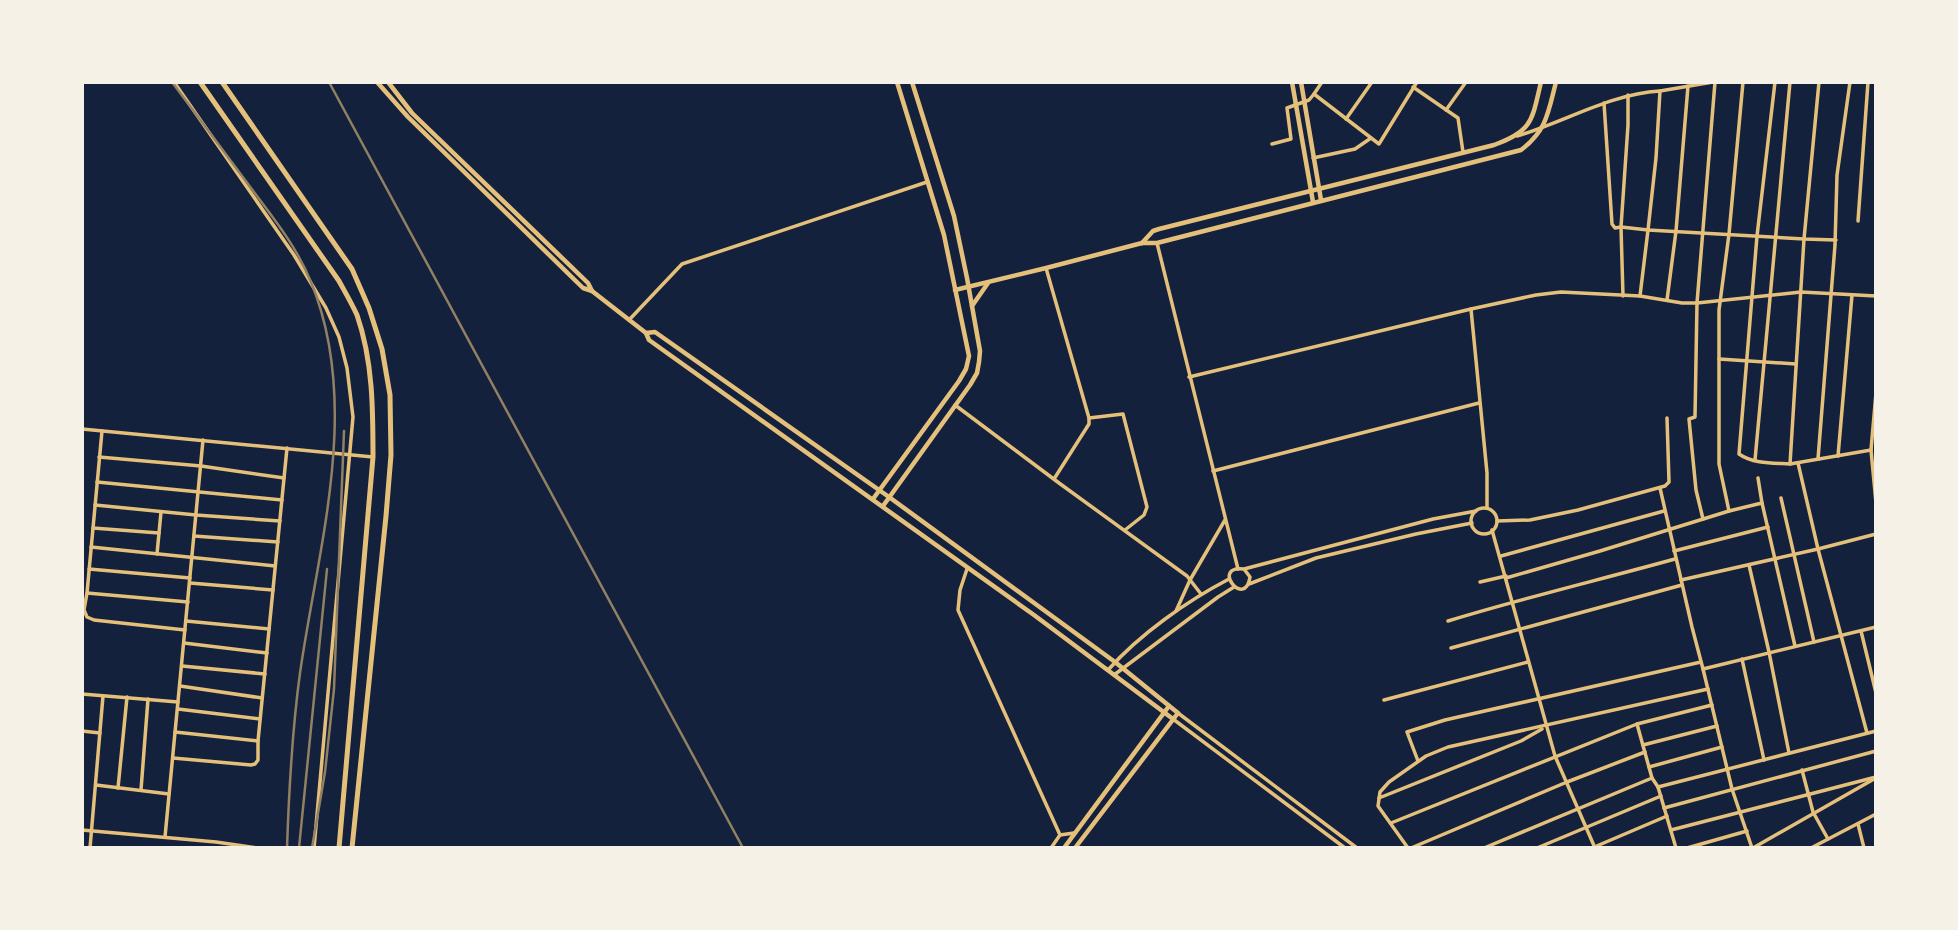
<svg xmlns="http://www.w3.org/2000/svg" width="1958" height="930" viewBox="0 0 1958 930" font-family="Signika,sans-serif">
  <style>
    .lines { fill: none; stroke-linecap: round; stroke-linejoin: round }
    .minor { stroke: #e5c07b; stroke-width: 3.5 }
    .tertiary { stroke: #e5c07b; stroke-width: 4.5 }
    .secondary { stroke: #e5c07b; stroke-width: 4.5 }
    .primary { stroke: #e5c07b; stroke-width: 5 }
    .rail { stroke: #918062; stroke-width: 2.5 }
  </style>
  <rect width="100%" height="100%" fill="#14213d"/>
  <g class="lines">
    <g class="minor">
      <polyline points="174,82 294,255 326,308 339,337 347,368 353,417 314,848"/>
      <polyline points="1743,82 1729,234 1719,310 1719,464 1729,511 1762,503"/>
      <path d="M1775,82L1757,236L1739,454C1753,464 1774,463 1790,464"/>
      <polyline points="1819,82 1804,239 1836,240"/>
      <polyline points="1413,87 1458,118 1463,152"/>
      <polyline points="1660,91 1713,82"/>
      <polyline points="1314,94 1322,82"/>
      <polyline points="1604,103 1612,224 1615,228 1621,227 1648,230 1640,296"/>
      <polyline points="1446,110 1466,82"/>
      <polyline points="1346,119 1372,82"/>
      <path d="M1517,136C1565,122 1609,94 1660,91L1656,158L1648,230L1804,239L1790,464L1871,450"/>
      <polyline points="1272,144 1291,139 1287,108 1309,100 1314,94 1379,144 1417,82"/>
      <polyline points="1313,158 1355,149 1371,138"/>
      <polyline points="1858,221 1868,82"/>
      <polyline points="1157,243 1238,569"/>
      <polyline points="1046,268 1089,418 1089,424 1054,479"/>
      <polyline points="1623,296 1621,227 1628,125 1628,95"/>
      <polyline points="1667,300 1676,231 1688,86"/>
      <polyline points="1471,309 1536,295 1561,292 1640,296 1682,303 1697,303 1801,292 1876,296"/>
      <polyline points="629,320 682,264 927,182"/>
      <polyline points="1719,359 1796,364"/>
      <polyline points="1189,377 1471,309 1487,473 1487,508"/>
      <polyline points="1876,393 1871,450 1876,503"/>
      <polyline points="955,405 1059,483 1187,576 1201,594"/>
      <polyline points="1089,418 1123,414 1147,507 1144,515 1125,530"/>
      <polyline points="82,429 373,457"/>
      <polyline points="102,431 87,593 84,610 87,617 94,620 185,630"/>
      <polyline points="1838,456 1852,295"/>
      <polyline points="99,457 201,466 284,478"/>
      <polyline points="1818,459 1835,245 1837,175 1850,82"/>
      <polyline points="1755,460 1790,82"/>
      <polyline points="1798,463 1818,549 1867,733"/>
      <polyline points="1213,471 1479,403"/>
      <polyline points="1758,478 1762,503 1795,646"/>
      <polyline points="97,482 282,500"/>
      <polyline points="1660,488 1692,627 1703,669 1876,627"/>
      <polyline points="1781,498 1814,642"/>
      <polyline points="95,505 196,515 280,521"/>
      <circle cx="1484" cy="521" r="13"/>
      <polyline points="1703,519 1696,490 1689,419 1695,417 1697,303 1715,82"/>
      <polyline points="1497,521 1530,520 1578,510 1665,486 1669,482 1667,418"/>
      <polyline points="93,528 159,533"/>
      <polyline points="1492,530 1555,756 1595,848"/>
      <polyline points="194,536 278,542"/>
      <polyline points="91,547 275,566"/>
      <polyline points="1674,551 1768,527"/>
      <polyline points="157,554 161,512"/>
      <polyline points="1501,556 1664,511"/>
      <polyline points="1749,565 1769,652 1789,753"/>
      <polyline points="89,569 190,578"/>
      <polyline points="967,569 960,590 958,610 1060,835"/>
      <path d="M1244,569L1250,577C1245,610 1210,565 1244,569L1433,519L1476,511"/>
      <polyline points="1506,578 1600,551 1729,511"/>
      <polyline points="1681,580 1818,549 1876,534"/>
      <polyline points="1480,582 1506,576"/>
      <polyline points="190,583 273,590"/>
      <polyline points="1249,584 1316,558 1416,534 1472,523"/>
      <polyline points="87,593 188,602"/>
      <polyline points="1176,611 1190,580 1225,520"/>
      <polyline points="186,621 269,629"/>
      <path d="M1448,621C1523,598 1599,580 1675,559"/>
      <polyline points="1861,631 1876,693"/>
      <polyline points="184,643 267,653"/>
      <polyline points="1451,648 1682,585"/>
      <polyline points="1742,659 1764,760"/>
      <polyline points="182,666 265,674"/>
      <polyline points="1703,669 1732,789 1752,848"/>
      <path d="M1108,670C1140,634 1187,601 1229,579"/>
      <polyline points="1114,675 1218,597 1234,587"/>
      <polyline points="180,686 262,698"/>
      <polyline points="82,694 178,702"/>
      <polyline points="1384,700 1528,662"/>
      <polyline points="178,709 260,719"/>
      <polyline points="1178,713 1357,848"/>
      <polyline points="1173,719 1345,848"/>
      <polyline points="1637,724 1652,778"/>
      <polyline points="82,731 100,733"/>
      <polyline points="175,732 258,741"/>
      <polyline points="1643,745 1717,726"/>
      <polyline points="173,758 251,765 255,764 258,760 258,741 287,448"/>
      <polyline points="1418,761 1407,732 1445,720 1701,662"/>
      <polyline points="1649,767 1722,747"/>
      <polyline points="1802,770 1813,812 1828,839"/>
      <polyline points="96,785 169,794"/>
      <polyline points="1658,787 1876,731"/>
      <polyline points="118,788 127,697"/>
      <polyline points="141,790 148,699"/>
      <polyline points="1379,798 1521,741 1542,729"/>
      <polyline points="1664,808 1876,751"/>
      <polyline points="1391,823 1637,724 1712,705"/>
      <polyline points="1858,824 1864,848"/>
      <polyline points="82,830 216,842 257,848"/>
      <polyline points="1671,830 1876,777"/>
      <polyline points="165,837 203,440"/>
      <polyline points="90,848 103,696"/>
      <polyline points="1051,848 1060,835 1074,833"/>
      <polyline points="1408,848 1378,806 1380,792 1389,782 1426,756 1448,747 1708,689"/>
      <polyline points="1411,848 1567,782 1645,752"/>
      <polyline points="1484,848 1652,778 1658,787 1676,848"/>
      <polyline points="1537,848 1661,796"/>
      <polyline points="1592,848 1667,816"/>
      <polyline points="1687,848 1747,831"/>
      <polyline points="1753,848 1874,779"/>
      <polyline points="1811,848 1876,814"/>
    </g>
    <g class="tertiary">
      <polyline points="1292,82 1313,202"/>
      <polyline points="1301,82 1321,200"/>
    </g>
    <g class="secondary">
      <polyline points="377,82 408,117 583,288 592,291 646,333 649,340 1034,615 1173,719"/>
      <polyline points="388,82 412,113 588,283 592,291"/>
      <path d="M1142,243L1153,231L1159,229L1494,145C1533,131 1532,120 1541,82"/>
      <path d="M955,290L1046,268L1142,243H1157L1521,150C1547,130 1548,113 1556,82"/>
      <polyline points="972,306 988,283"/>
      <polyline points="646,333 655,332 889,497 1115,662 1178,713 1075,848"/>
      <polyline points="873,499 959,381 966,369 969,356 944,235 897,82"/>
      <polyline points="883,506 970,385 977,373 979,362 980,351 967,278 954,216 912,82"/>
      <polyline points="1064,848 1169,706"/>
    </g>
    <g class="primary">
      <path d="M200,82L339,281C345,292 352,304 357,315C373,361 373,410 373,457L339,848"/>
      <polyline points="222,82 352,269 369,308 382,349 390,395 391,455 386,516 352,848"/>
    </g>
    <g class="rail">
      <path d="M172,82C197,116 223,150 248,184C271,215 296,245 311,282C362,406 318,547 300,673C292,731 289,789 287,848"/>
      <polyline points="329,82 743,848"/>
      <polyline points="299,848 327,569"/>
      <polyline points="312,848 325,772 334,689 344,431"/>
    </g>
  </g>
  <rect width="1958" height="930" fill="none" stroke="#f6f1e7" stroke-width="168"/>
</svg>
